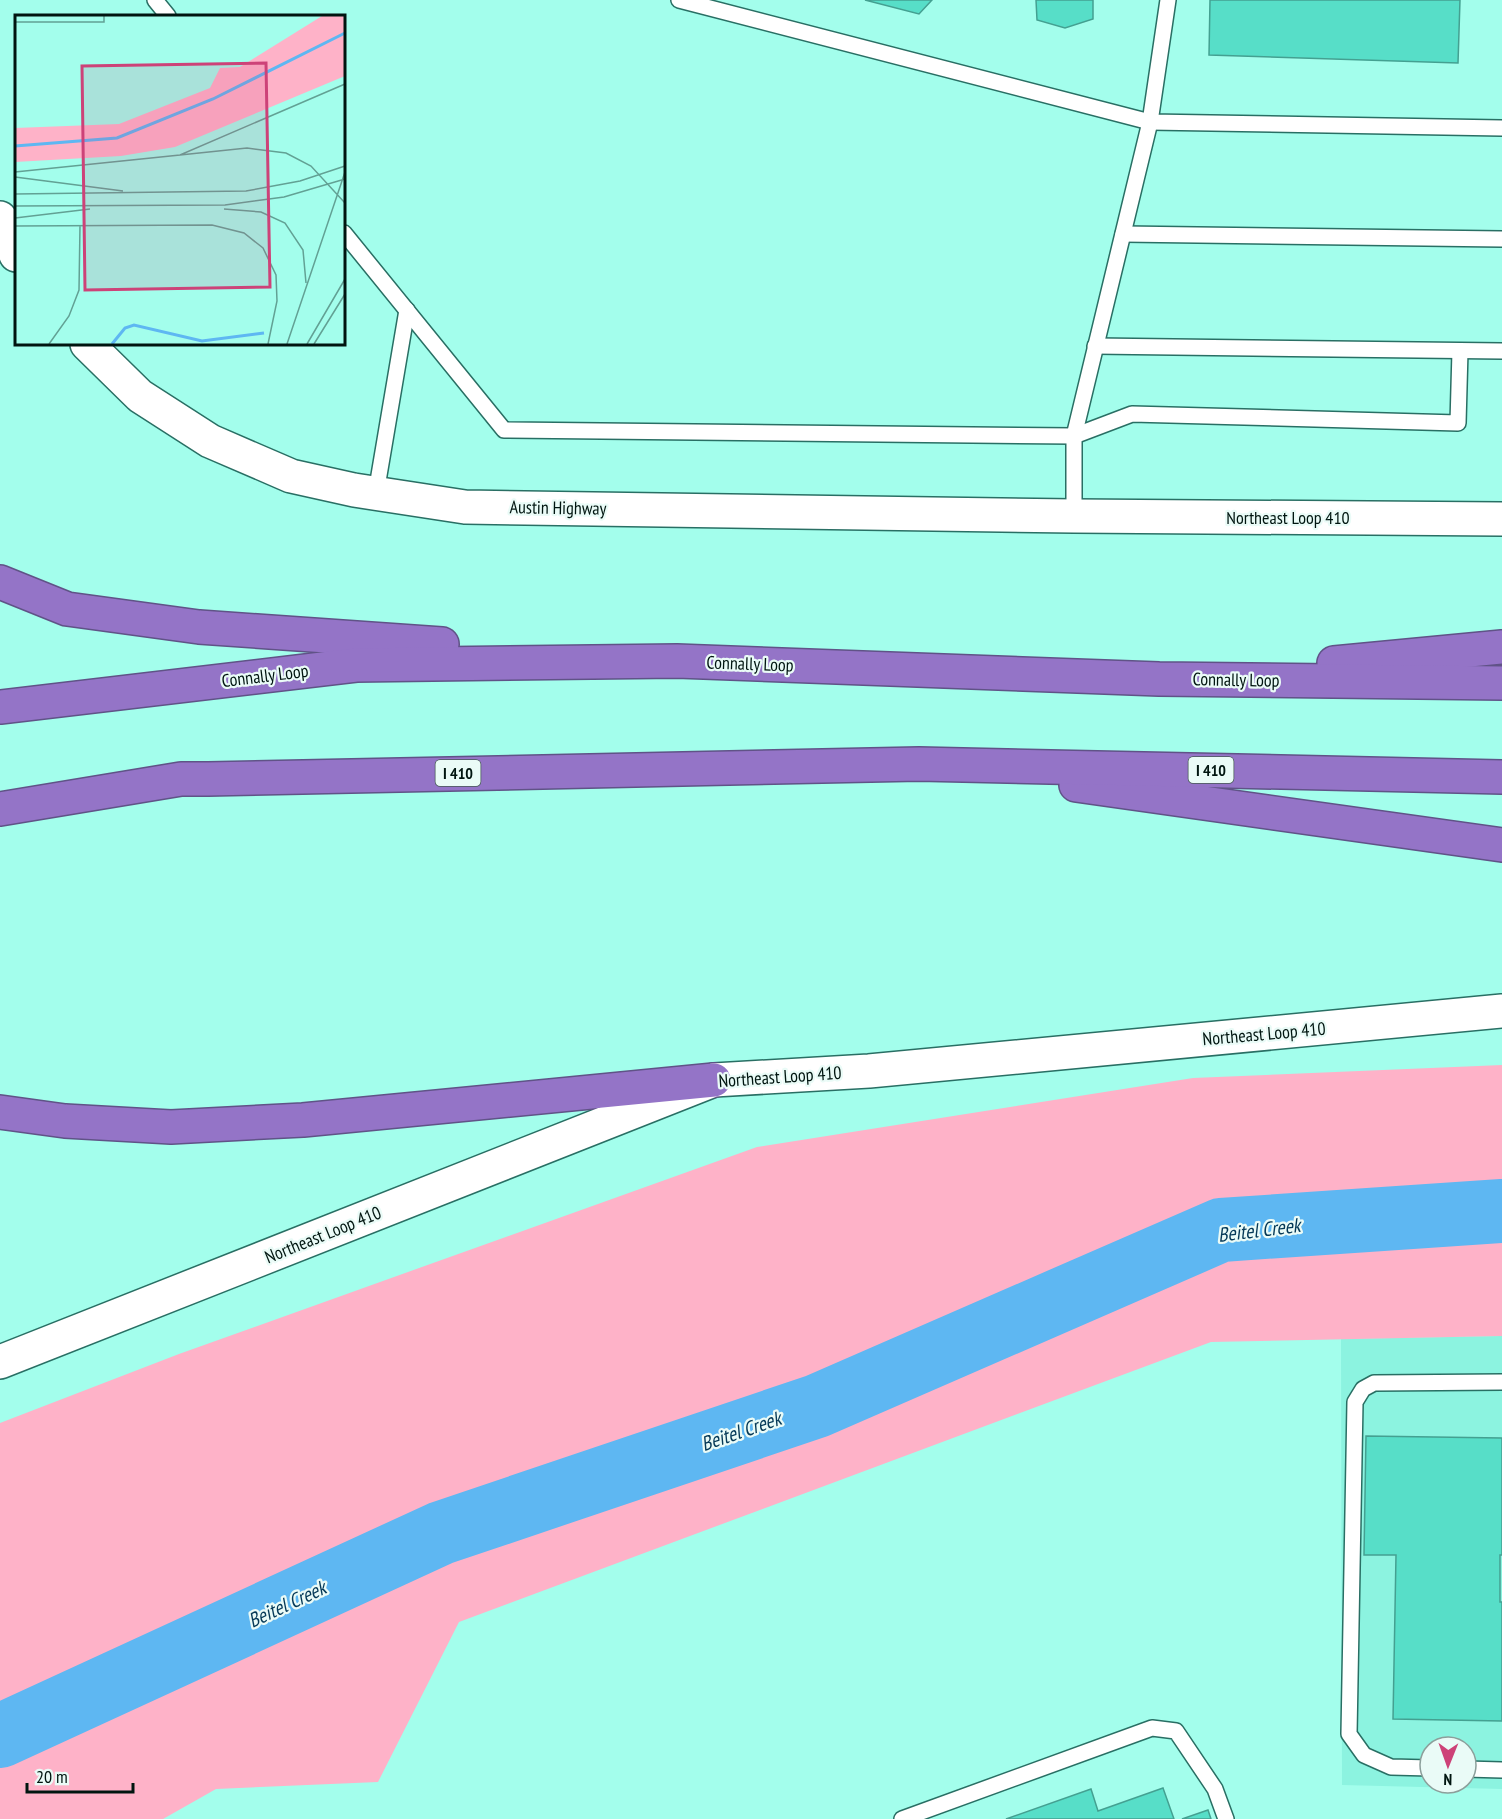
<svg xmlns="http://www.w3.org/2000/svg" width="1502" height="1819" viewBox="0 0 1502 1819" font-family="'PT Sans Narrow',sans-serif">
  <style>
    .built { fill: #8cf3e0; fill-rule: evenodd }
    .green { fill: #feb2c8 }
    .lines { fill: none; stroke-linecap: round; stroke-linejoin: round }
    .river { stroke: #5eb7f2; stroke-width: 64 }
    .building { fill: #57dec8; stroke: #44a091; stroke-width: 1.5 }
    .service-casing { stroke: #296f64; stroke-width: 18 }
    .secondary-casing { stroke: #296f64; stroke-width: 36 }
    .motorway-casing { stroke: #605387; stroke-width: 36 }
    .service { stroke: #fff; stroke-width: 15 }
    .secondary { stroke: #fff; stroke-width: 33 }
    .motorway { stroke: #9474c7; stroke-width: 33 }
    .labels { text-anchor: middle; stroke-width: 4.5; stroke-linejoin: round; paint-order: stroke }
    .shield { fill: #eafbf7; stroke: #465a55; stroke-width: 1.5 }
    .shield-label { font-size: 16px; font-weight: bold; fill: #001510 }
    .street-label { font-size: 18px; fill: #001510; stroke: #eafbf7 }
    .water-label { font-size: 20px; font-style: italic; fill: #053957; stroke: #eafbf7 }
    .inset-river { fill: none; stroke: #5eb7f2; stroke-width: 3 }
    .inset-road { fill: none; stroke: #62a194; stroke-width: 1.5 }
    .view { fill: #cd4278; fill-opacity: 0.15; stroke: #cd4278; stroke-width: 3 }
    .inset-edge { fill: none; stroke: #001510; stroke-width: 3 }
  </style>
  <rect width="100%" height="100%" fill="#a3feec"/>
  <path class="built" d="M1502,1336V1789L1342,1785L1341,1339ZM1430,1747H1466V1783H1430Z"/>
  <polygon class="green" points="1502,1065 1502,1336 1211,1342 459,1622 378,1782 216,1789 163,1819 0,1819 0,1423 179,1354 757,1147 1193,1078"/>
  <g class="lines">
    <polyline class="river" points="0,1736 441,1533 817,1406 1221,1230 1502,1211"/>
  </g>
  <g class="building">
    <polygon points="865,0 932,0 919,14"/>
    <polygon points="1036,0 1093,0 1093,19 1065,28 1037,20"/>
    <polygon points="1210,0 1460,0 1458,63 1209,55"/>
    <polygon points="1366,1436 1502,1438 1502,1555 1500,1555 1500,1602 1502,1602 1502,1721 1393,1719 1396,1555 1364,1555"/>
    <polygon points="1163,1788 1174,1819 1006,1819 1091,1789 1098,1811"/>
    <polygon points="1208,1810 1211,1819 1182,1819"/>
  </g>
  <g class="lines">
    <g class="service-casing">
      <g id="service">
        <polyline points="155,0 168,16"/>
        <polyline points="679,0 1150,122 1502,128"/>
        <polyline points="344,233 504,430 1074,436 1132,414 1458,423 1460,351"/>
        <polyline points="1123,234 1502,239"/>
        <polyline points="1095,346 1502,351"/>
        <polyline points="376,493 407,310"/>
        <polyline points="1074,516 1074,436 1150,122 1168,0"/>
        <polyline points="1430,1768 1391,1767 1364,1755 1349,1734 1355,1402 1363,1389 1374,1383 1502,1382"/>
        <polyline points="1466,1769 1502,1770"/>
        <polyline points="902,1819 1152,1728 1176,1731 1215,1789 1226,1819"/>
      </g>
    </g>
    <g class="secondary-casing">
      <g id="secondary">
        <polyline points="0,218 16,255"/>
        <polyline points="87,344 140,396 210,441 291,476 354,490 465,507 1074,516 1502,519"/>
        <polyline points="0,1362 714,1080 869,1071 1502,1011"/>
      </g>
    </g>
    <g class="motorway-casing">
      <g id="motorway">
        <polyline points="0,582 67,609 199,627 442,644"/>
        <polyline points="1334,663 1502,647"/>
        <polyline points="0,707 356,665 677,661 1159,679 1502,683"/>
        <polyline points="1076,785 1502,845"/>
        <polyline points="0,809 181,779 208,779 919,764 1502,777"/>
        <polyline points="0,1112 65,1121 171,1127 303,1120 714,1080"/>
      </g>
    </g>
    <use href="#service" class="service"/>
    <use href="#secondary" class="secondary"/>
    <use href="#motorway" class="motorway"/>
  </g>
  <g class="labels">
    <g class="shield">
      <rect x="1188.5" y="757" width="45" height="26" rx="4.5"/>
      <rect x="435.5" y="760" width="45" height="26" rx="4.5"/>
    </g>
    <g class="shield-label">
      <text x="1211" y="776">I 410</text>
      <text x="458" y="779">I 410</text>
    </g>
    <g class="street-label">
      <text transform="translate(558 508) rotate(1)" y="6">Austin Highway</text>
      <text x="1288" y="524">Northeast Loop 410</text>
      <text transform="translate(750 664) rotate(2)" y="6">Connally Loop</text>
      <text transform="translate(265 676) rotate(-7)" y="6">Connally Loop</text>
      <text transform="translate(1236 680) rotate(1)" y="6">Connally Loop</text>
      <text transform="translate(1264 1034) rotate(-5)" y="6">Northeast Loop 410</text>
      <text transform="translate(780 1077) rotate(-4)" y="6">Northeast Loop 410</text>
      <text transform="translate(323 1235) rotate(-22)" y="6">Northeast Loop 410</text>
    </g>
    <g class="water-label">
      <text transform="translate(1259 1230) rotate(-7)" y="7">Beitel Creek</text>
      <text transform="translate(741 1431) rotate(-19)" y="7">Beitel Creek</text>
      <text transform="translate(287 1604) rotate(-25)" y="7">Beitel Creek</text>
    </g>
  </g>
  <g transform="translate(15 15)">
    <rect width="330" height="330" fill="#a3feec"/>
    <path d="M307,1H330V61L160,132L106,141L0,147V113L104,109L195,73L205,53L225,52Z" fill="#feb2c8"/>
    <path class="inset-river" d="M0,131L102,123L198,84L330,18M97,329L110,313L119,310L187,326L249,318"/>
    <path class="inset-road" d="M0,7H89V1M165,140L232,133L271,138L296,151L330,188M0,157L165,140L330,69M0,162L108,176M0,179L231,176L285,166L330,151M0,191L210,190L269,182L330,164M209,194L246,197L270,208L288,235L291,268M0,203L75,194M0,211L197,210L229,218L248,233L261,260L262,286L253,329M34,329L54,301L64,275L65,211M272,329L330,157M292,329L330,264M299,329L330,279"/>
    <path class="view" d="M251,48L255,272L70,275L67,51Z"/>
    <rect width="330" height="330" class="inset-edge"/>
  </g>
  <g transform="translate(1448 1765) rotate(181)"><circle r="28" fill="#eafbf7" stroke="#8c9f9b" stroke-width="1.5"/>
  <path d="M0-4.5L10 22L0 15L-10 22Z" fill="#cd4278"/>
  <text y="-9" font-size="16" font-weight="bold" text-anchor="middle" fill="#001510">N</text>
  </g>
  <path d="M27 1783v9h106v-9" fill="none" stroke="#001510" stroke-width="3"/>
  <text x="36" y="1783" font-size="18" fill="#001510" stroke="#eafbf7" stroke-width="4.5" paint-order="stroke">20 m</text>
</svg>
